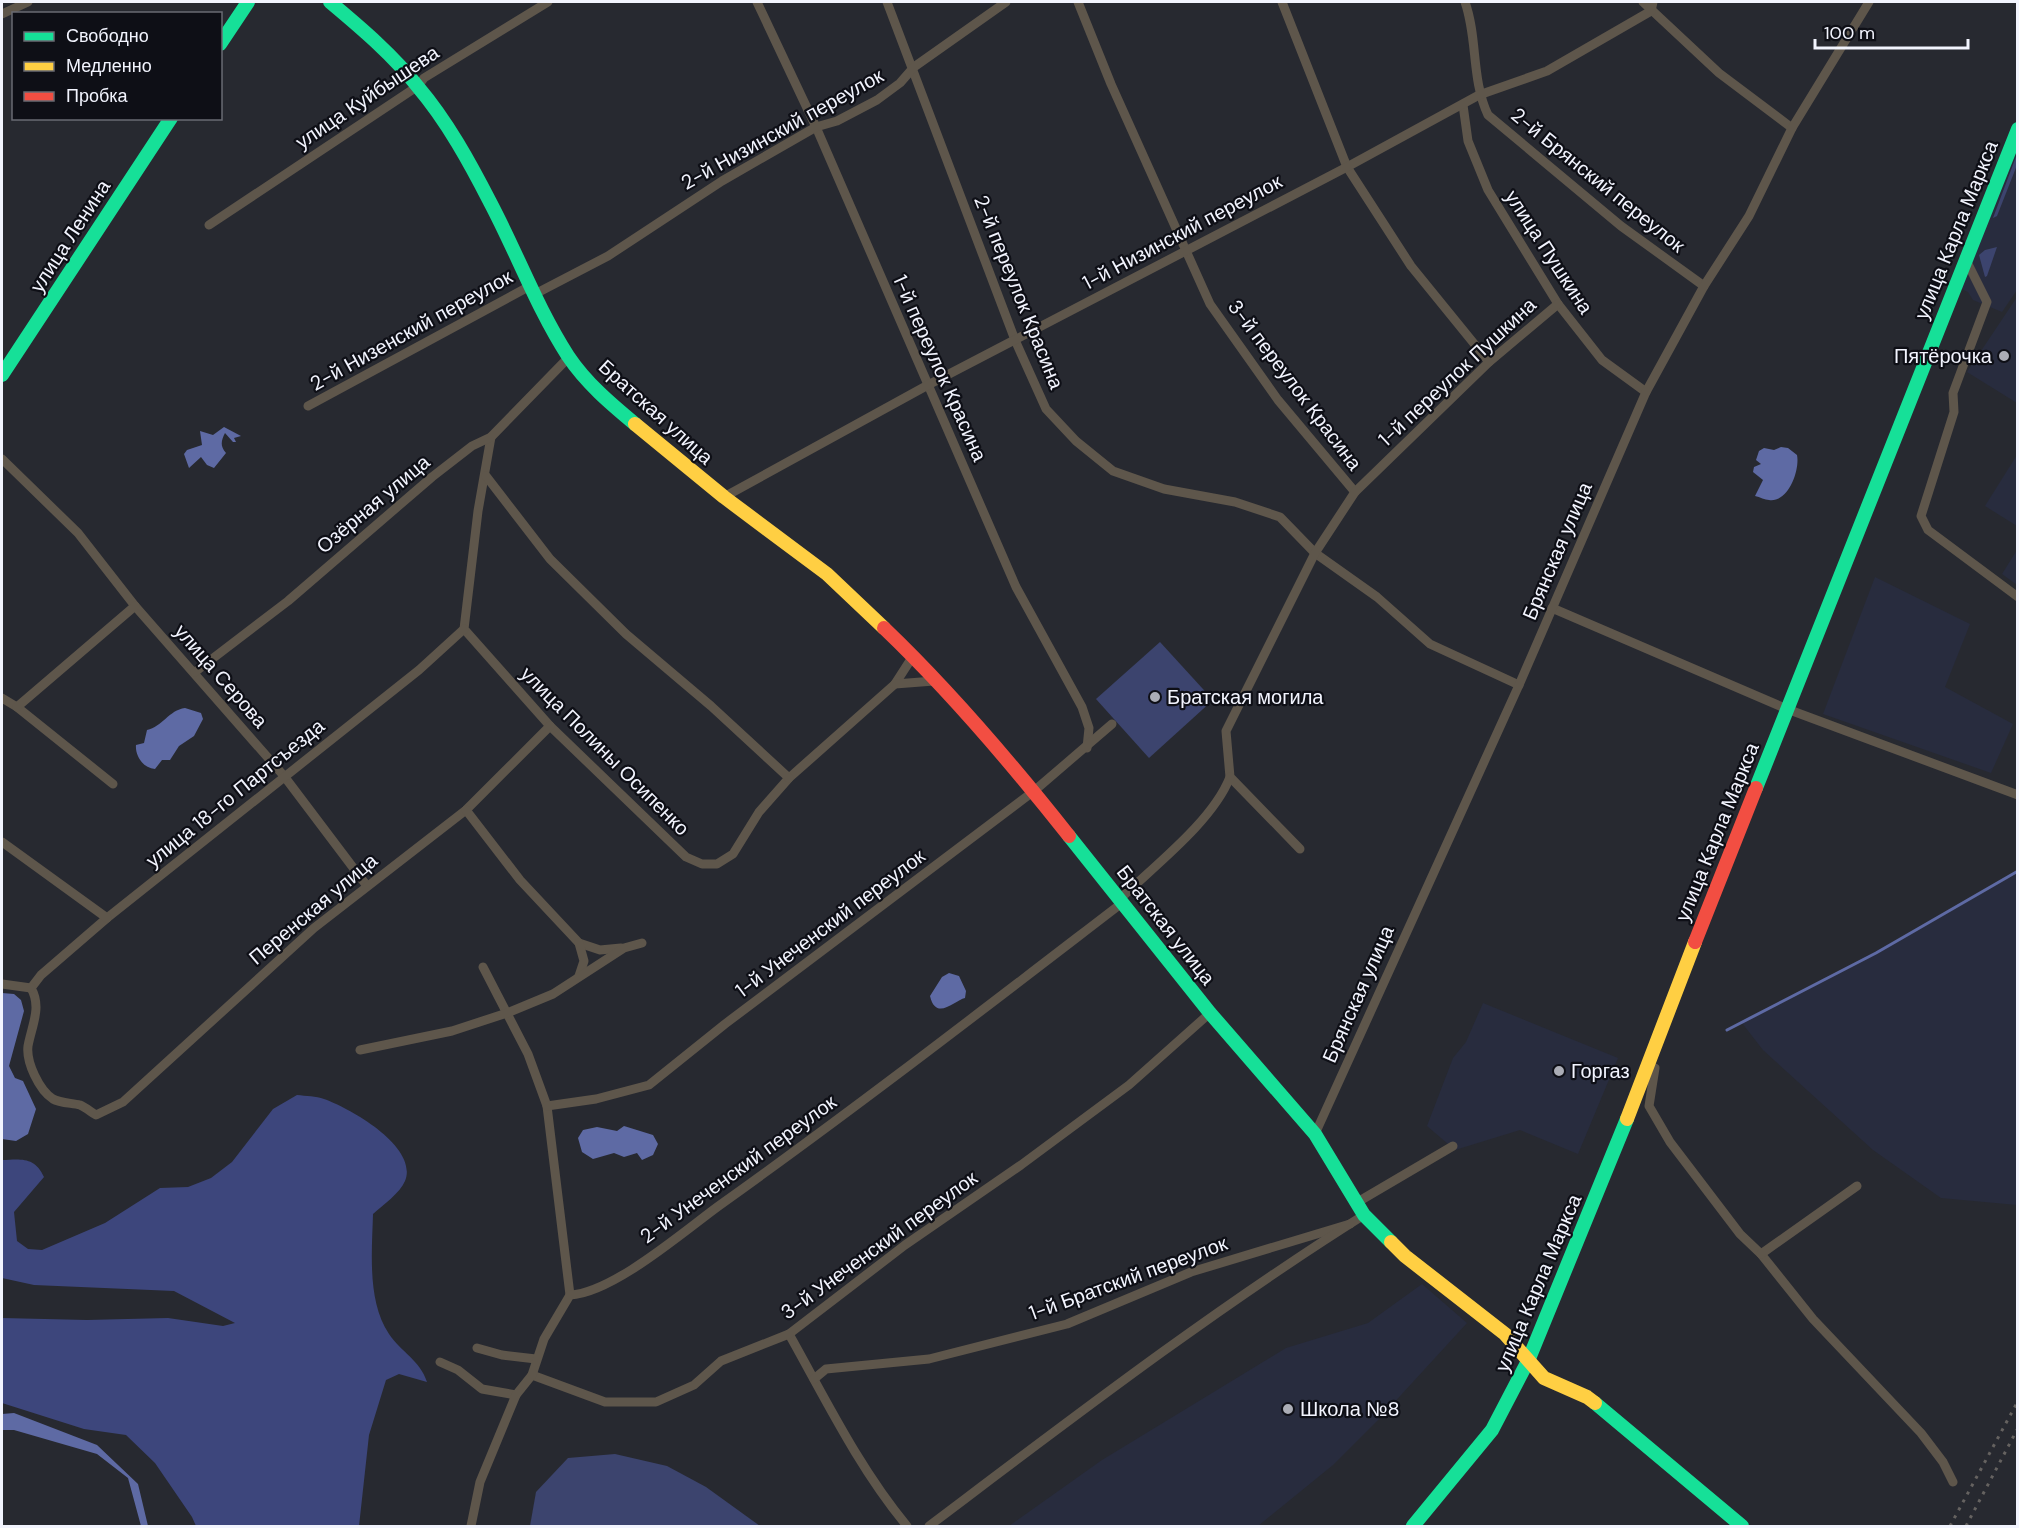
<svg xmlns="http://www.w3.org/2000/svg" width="2019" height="1528" viewBox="0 0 2019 1528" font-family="'DM Sans',sans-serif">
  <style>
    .built { fill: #282c3e }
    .green { fill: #3c446e }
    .forest { fill: #3d467c }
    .water { fill: #5e6aa4 }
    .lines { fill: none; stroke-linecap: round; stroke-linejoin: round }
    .stream { stroke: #5e6aa4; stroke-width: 3 }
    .street { stroke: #5e564b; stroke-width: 9 }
    .fast { stroke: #16e098; stroke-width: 14 }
    .slow { stroke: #ffcf43; stroke-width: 14 }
    .jam { stroke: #f24e42; stroke-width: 14 }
    .rail { stroke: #656260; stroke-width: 3; stroke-dasharray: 3 6; stroke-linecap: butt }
    .poi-dot { fill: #abadb6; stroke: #0e0f16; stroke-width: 2 }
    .labels { text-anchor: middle; stroke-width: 4.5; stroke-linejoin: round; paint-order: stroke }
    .street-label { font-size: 20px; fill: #f2f4fe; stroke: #0e0f16 }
    .poi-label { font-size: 20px; fill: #f2f4fe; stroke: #0e0f16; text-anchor: start }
  </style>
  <rect width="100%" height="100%" fill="#272930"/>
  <g class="built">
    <polygon points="2017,129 2017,290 2002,312 1973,300 1968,292 1955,286"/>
    <polygon points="2017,297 2017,403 1967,372"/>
    <polygon points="2017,455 2017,526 1985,506"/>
    <polygon points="2017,550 2017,585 2002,574"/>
    <polygon points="1875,577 1970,624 1945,687 2013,724 1991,773 1823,714"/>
    <polygon points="2017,871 2017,1205 1941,1198 1873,1150 1763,1050 1742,1023 1958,907"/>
    <polygon points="1483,1003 1618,1058 1578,1154 1520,1130 1455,1150 1427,1126 1453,1058 1466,1042"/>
    <polygon points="1422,1284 1467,1323 1379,1419 1333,1465 1258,1526 1009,1526 1102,1460 1286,1348 1368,1323"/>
  </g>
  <g class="green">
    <polygon points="2017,154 2017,165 1997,216 1993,218"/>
    <polygon points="1997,247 1987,276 1985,277 1979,255 1985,250"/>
    <polygon points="1160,642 1213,700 1149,758 1096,699"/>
    <polygon points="615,1454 667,1466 706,1487 760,1526 530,1526 536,1492 568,1458"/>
  </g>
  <path class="forest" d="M297,1095C306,1096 316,1096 324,1099C350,1108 419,1147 405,1181C400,1193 383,1205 373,1214C372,1252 367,1301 389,1334C401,1352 420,1360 427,1382L399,1374L386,1380L369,1435L359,1526H196L192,1517L155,1463L126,1435L84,1429L2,1403V1318L87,1320L168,1318L223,1326L235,1323L174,1291L34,1285L2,1278V1160C22,1159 35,1157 44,1177L14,1212L17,1241L28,1249L42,1250L105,1223L160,1188L188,1187L211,1178L232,1162L273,1109Z"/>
  <g class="water">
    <path d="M224,427L241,436L234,438L236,442H233L225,433C221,441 220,446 226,453L214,468L207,465L201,457L189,468L184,454L187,450L202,445L200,431L213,435Z"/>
    <path d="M1781,447L1788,448L1797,455C1800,469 1789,503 1769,500C1765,500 1760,497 1755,496L1763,480L1753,472L1754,467L1761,464L1756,460L1759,451L1764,448L1774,450Z"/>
    <path d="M185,708L201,713L203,719L194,736L179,746L170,760H162L155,769C143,768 135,756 136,745L144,743L147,730C162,727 169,710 185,708Z"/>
    <path d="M949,973L959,976L966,991L965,998C955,1000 936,1022 930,996L942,977Z"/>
    <polygon points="2,993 14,994 21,1000 24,1011 9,1066 15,1078 23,1081 36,1109 28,1134 16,1141 2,1139"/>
    <polygon points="624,1126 653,1135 658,1144 653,1155 642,1160 637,1153 624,1157 614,1153 593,1159 582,1152 578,1138 583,1130 597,1127 617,1131"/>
    <polygon points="14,1413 97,1445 138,1484 148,1526 141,1526 128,1478 97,1454 14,1430 2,1430 2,1414"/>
  </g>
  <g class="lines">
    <polyline class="stream" points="1727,1030 1876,953 2018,871"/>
    <g class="street">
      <polyline points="757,2 816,127 1016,587 1082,707 1089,728 1087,748"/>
      <polyline points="887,2 1015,340 1046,409 1076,441 1113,471 1164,489 1235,502 1280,517 1315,553 1377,597 1430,644 1519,685"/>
      <polyline points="1078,2 1111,84 1210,304 1278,400 1355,492"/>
      <polyline points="1282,2 1347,167 1411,266 1489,362"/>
      <path d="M1465,2C1478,39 1471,79 1488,115L1621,226L1704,286"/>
      <polyline points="1643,2 1719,73 1792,128"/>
      <polyline points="2,14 28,2"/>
      <polyline points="1463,105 1468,141 1488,190 1558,304 1602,360 1646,392"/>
      <polyline points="209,225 418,86 424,78 548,2"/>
      <polyline points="1965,258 1987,302 1953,393 1954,412 1921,516 1928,530 2018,597"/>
      <polyline points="535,294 608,256 722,181 816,127 837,121 877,100 900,83 914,67 1006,2"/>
      <polyline points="308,406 530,286"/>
      <polyline points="491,437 478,511 464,629 550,726 686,857 702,864 717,864 733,854 759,812 789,778 895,684 913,656"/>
      <polyline points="2,459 78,533 135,606 284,776 367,886"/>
      <polyline points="486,476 550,559 626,634 711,706 789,778"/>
      <polyline points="724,497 928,385 1347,167 1479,95 1547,71 1651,11 1653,2"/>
      <polyline points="1552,608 1787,709 2018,795"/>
      <path d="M464,629L419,670L107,918L41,975L31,988C42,1007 32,1025 28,1046C26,1062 39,1090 53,1099C60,1103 72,1103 80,1105C85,1107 91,1112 96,1115L123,1102L314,928L466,810L550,726"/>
      <polyline points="195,672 288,601 432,477 472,446 491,437 569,357"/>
      <polyline points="895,684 934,681"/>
      <polyline points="2,698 17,707 113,784"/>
      <polyline points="17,707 135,606"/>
      <polyline points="466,810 520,880 579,943 600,950 621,948"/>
      <polyline points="2,842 107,918"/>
      <polyline points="1300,849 1230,777 1226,731 1315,553 1355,492 1489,362 1558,304"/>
      <path d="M1120,899C1154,866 1213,821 1230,777"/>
      <polyline points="483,967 528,1054 547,1106 570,1295"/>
      <polyline points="579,976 584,961 579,943"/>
      <polyline points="2,984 31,988"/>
      <polyline points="360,1050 452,1031 507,1013 553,994 624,948 642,943"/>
      <polyline points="1646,1065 1655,1068 1649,1106 1670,1142 1740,1234 1761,1254 1813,1319 1921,1433 1943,1462 1953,1482"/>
      <polyline points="547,1106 596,1099 649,1085 725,1024 1034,791 1112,724"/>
      <polyline points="1315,1134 1519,685 1646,392 1704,286 1749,216 1792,128 1869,2"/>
      <polyline points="1356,1203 1453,1146"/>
      <polyline points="1761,1254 1857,1186"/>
      <path d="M789,1334C826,1400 859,1468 907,1526"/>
      <polyline points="477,1348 502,1355 536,1359"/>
      <polyline points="440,1362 458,1370 482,1389 516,1395"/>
      <polyline points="532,1375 605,1402 656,1402 694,1385 721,1361 789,1334 905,1245 1021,1165 1129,1085 1210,1013"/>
      <polyline points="814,1379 826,1369 929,1359 1067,1324 1191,1272 1350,1224"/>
      <path d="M471,1526L480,1482L516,1395L532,1375L544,1339L570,1295C613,1293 684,1231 720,1205C856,1108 989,1005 1122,903"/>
      <path d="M929,1526C1071,1419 1213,1310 1364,1215"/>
    </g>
    <g class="fast">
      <path d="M330,2C361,28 393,55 418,87C447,121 470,163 490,202C517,253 537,308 568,356C586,383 611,404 635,424"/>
      <polyline points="220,44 248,2"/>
      <polyline points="2,375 171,118"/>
      <polyline points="1756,788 2018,129"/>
      <polyline points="1069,836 1210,1013 1315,1134 1364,1215 1391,1242"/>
      <polyline points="1595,1403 1742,1526"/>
      <polyline points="1413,1526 1492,1430 1528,1361 1627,1119"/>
    </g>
    <g class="slow">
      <polyline points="635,424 724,497 827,574 884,628"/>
      <polyline points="1627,1119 1695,942"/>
      <polyline points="1391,1242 1405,1256 1505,1334 1544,1378 1587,1397 1595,1403"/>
    </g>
    <g class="jam">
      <path d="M884,628C951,692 1012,764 1069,836"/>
      <polyline points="1695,942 1756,788"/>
    </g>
    <g class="rail">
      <polyline points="1950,1526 2018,1401"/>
      <polyline points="1966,1526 2018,1428"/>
    </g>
  </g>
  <g class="poi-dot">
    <circle cx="2004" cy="356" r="6"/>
    <circle cx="1155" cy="697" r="6"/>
    <circle cx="1559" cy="1071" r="6"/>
    <circle cx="1288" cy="1409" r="6"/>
  </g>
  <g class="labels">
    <g class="street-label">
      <text transform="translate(367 97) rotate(-34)" y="7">улица Куйбышева</text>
      <text transform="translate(782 129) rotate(-29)" y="7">2-й Низинский переулок</text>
      <text transform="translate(1598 180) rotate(39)" y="7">2-й Брянский переулок</text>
      <text transform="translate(1956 230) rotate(-68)" y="7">улица Карла Маркса</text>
      <text transform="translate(1182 232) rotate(-28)" y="7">1-й Низинский переулок</text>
      <text transform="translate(70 236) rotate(-57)" y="7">улица Ленина</text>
      <text transform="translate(1549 252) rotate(57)" y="7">улица Пушкина</text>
      <text transform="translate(1019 292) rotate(68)" y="7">2-й переулок Красина</text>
      <text transform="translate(411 330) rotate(-29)" y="7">2-й Низенский переулок</text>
      <text transform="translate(940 368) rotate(66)" y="7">1-й переулок Красина</text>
      <text transform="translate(1457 372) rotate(-43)" y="7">1-й переулок Пушкина</text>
      <text transform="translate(1295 385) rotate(53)" y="7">3-й переулок Красина</text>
      <text transform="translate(656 412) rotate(42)" y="7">Братская улица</text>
      <text transform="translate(373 504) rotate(-40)" y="7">Озёрная улица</text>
      <text transform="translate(1557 551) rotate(-67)" y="7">Брянская улица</text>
      <text transform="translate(221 676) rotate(49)" y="7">улица Серова</text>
      <text transform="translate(605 751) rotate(45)" y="7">улица Полины Осипенко</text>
      <text transform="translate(235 793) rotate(-39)" y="7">улица 18-го Партсъезда</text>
      <text transform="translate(1717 832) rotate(-68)" y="7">улица Карла Маркса</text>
      <text transform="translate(313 909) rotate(-40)" y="7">Перенская улица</text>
      <text transform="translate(830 923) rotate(-37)" y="7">1-й Унеченский переулок</text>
      <text transform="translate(1166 925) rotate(52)" y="7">Братская улица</text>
      <text transform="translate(1358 994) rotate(-66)" y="7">Брянская улица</text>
      <text transform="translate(738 1169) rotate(-36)" y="7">2-й Унеченский переулок</text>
      <text transform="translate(879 1245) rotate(-36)" y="7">3-й Унеченский переулок</text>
      <text transform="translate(1128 1278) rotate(-20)" y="7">1-й Братский переулок</text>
      <text transform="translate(1538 1283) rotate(-67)" y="7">улица Карла Маркса</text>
    </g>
    <g class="poi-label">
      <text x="1992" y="363" text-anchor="end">Пятёрочка</text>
      <text x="1167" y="704">Братская могила</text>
      <text x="1571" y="1078">Горгаз</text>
      <text x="1300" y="1416">Школа №8</text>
    </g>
  </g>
  <rect width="2019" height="1528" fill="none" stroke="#f2f4fe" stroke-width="6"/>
  <rect x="12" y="12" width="210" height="108" fill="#0e0f16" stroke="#696b73" stroke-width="1.5"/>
  <rect x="24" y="32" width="30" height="9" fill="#16e098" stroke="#696b73" stroke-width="1.5"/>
  <text x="66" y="42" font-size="18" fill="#f2f4fe">Свободно</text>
  <rect x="24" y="62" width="30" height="9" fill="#ffcf43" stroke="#696b73" stroke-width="1.5"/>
  <text x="66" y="72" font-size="18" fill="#f2f4fe">Медленно</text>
  <rect x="24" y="92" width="30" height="9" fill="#f24e42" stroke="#696b73" stroke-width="1.5"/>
  <text x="66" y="102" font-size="18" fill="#f2f4fe">Пробка</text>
  <path d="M1815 39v9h153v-9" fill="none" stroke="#f2f4fe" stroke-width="3"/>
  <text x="1824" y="39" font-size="18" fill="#f2f4fe" stroke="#0e0f16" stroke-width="4.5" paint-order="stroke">100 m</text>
</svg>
